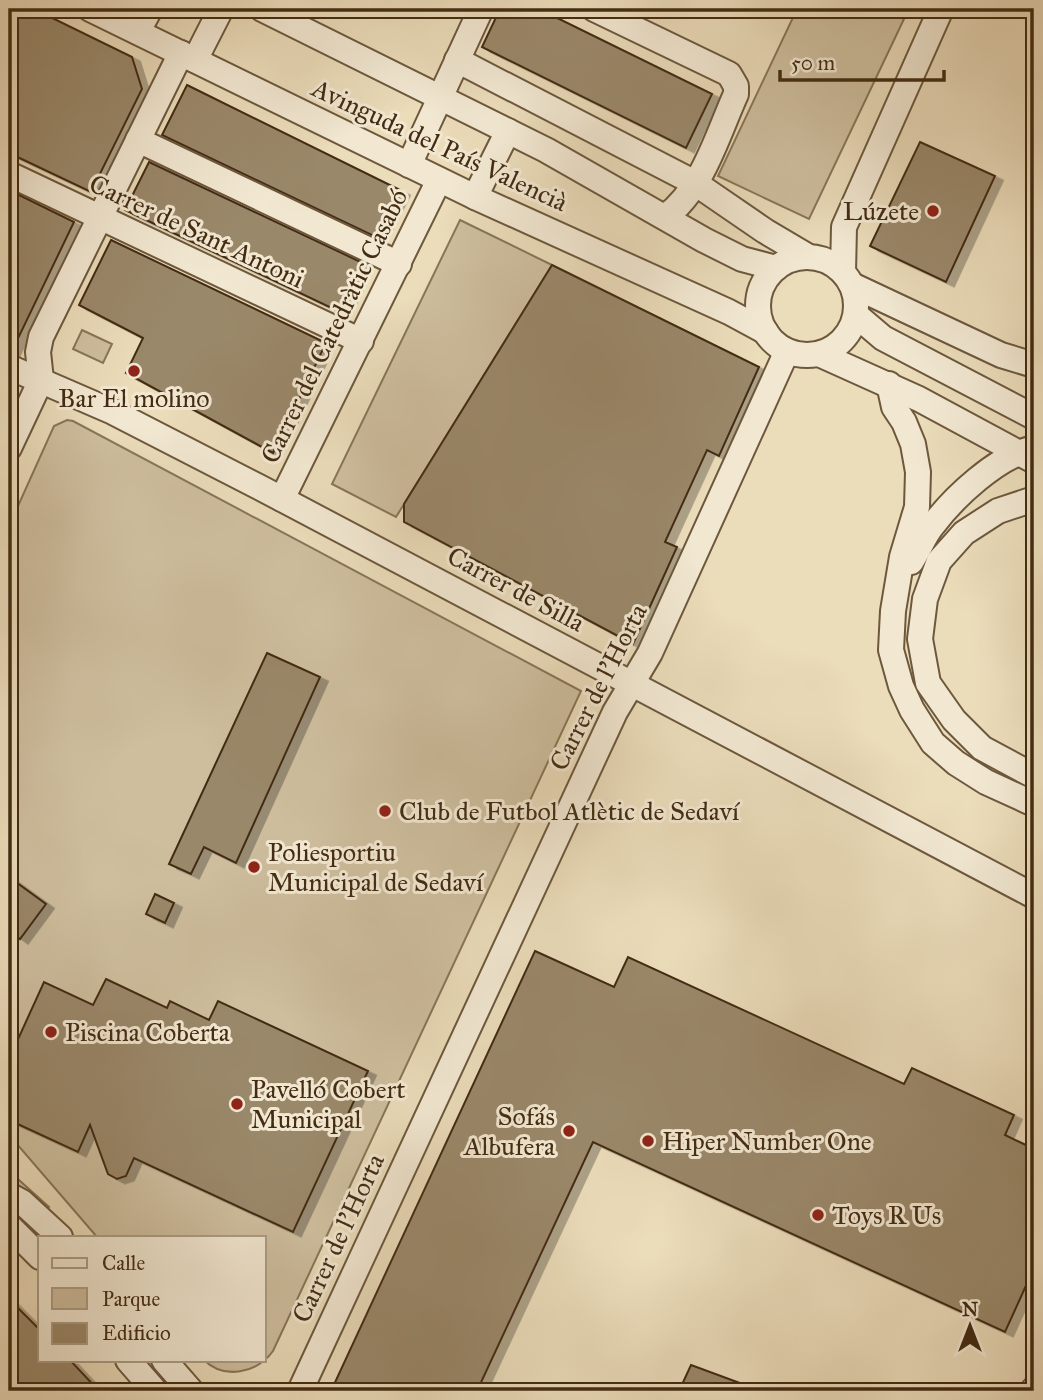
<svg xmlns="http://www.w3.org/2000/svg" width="1043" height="1400" viewBox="0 0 1043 1400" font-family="'IM FELL Great Primer',serif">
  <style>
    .green { fill: #cebe9e; stroke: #887558; stroke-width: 2 }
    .building { fill: #9a886a; stroke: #432c13; stroke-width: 2; filter: url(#shadow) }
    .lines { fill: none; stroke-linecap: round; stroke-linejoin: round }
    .minor-casing { stroke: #6d583d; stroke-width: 28 }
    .minor { stroke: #f2e8d2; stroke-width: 24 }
    .poi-dot { fill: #8f2418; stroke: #f2e8d2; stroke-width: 2.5 }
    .labels { text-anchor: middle; stroke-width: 6; stroke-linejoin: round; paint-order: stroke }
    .street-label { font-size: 26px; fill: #432c13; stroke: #f2e8d2 }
    .poi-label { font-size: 26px; fill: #432c13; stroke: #f2e8d2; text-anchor: start }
  </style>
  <defs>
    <filter id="shadow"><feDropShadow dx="8" dy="4.5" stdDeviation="0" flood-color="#0004"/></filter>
  </defs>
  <rect width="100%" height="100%" fill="#ebdcba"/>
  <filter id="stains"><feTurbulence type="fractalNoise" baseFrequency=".00286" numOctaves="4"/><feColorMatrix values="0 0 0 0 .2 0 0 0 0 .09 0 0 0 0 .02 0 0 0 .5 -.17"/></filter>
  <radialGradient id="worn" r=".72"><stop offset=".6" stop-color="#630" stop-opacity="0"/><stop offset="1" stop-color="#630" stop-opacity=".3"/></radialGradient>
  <g class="green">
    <polygon points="797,9 882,9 904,19 809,219 718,176"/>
    <polygon points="460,220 552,265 396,517 332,484"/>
    <polygon points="82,330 112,344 103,363 73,349"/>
    <path d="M67,420L73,421L581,691L273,1351C257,1373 224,1380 204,1360H264V1237H97L9,1135V526L54,426Z"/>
    <polygon points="9,1171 49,1207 45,1211 9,1182"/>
  </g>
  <g class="building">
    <polygon points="9,9 34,9 132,57 142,89 91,192 9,153"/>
    <polygon points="500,9 539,9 712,94 686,148 482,47"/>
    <polygon points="187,85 402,191 378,238 162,135"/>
    <polygon points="920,142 995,176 946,282 870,246"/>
    <polygon points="149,162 365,264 342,313 125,210"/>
    <polygon points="9,190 74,222 11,353 9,352"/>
    <polygon points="111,240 326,343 273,453 126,373 143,338 79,305"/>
    <polygon points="552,265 759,367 719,456 707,450 665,542 677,547 633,644 404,522 404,504"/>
    <polygon points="267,653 320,677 236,863 204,847 191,874 169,864"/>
    <polygon points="9,877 46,904 20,939 9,931"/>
    <polygon points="155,894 174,903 165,923 146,914"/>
    <polygon points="535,951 614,987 628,957 904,1084 912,1068 1014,1115 1005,1135 1034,1149 1034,1268 1005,1332 593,1142 477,1391 331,1391"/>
    <polygon points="106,979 167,1008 170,1001 209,1020 218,1001 368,1071 293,1232 134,1158 126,1176 117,1179 108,1174 90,1125 78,1152 9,1120 9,1059 44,982 93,1005"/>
    <polygon points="9,1299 40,1330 40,1360 70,1360 99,1391 9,1391"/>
    <polygon points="691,1365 756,1389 756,1391 679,1391"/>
  </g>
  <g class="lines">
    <g class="minor-casing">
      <g id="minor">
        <polyline points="90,9 475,197 729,312 766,332"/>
        <polyline points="262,9 546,150 704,240 742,259 776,268"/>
        <path d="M594,9L729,74L736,86V94C717,136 703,189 665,217"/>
        <polyline points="138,31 150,9"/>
        <polyline points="195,60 221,9"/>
        <polyline points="457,60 695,183 765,231 809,257"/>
        <polyline points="138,140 399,264"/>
        <polyline points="409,165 481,9"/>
        <polyline points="9,174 361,341"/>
        <polyline points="475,197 508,131"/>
        <circle cx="807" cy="306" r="49"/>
        <polyline points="843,272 844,227 941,9"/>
        <polyline points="852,285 1001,355 1034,365"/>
        <polyline points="856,315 883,338 1034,417"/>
        <polyline points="819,354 919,399 1034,461"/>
        <polyline points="9,367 113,412 259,487 1034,896"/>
        <polyline points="889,384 894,407 904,422 913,444 918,472 917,507 902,557 893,611 891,650 901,686 912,710 933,743 956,763 986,782 1034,804"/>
        <polyline points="9,448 41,380 38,352 41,337 181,53"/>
        <polyline points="282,499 439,180"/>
        <polyline points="1034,499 998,511 964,533 939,561 925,599 920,639 928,683 954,720 982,748 1034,776"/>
        <path d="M911,562C919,550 924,536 933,525C954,497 997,457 1031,449"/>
        <polyline points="9,1195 22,1202 60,1237"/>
        <polyline points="9,1226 40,1257"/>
        <polyline points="128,1360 155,1391"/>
        <polyline points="164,1360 191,1391"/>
        <polyline points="300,1391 615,712 650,653 787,351"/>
        <polyline points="1033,1391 1034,1389"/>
      </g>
    </g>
    <use href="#minor" class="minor"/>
  </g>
  <g class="poi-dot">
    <circle cx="933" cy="211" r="7"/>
    <circle cx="134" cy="371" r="7"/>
    <circle cx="385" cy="811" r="7"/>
    <circle cx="254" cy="867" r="7"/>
    <circle cx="51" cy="1032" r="7"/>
    <circle cx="237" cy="1104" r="7"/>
    <circle cx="569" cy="1131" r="7"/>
    <circle cx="648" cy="1141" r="7"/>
    <circle cx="818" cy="1215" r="7"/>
  </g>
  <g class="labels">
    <g class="street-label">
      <text transform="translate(440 145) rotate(25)" y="9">Avinguda del País Valencià</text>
      <text transform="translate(197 231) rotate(25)" y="9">Carrer de Sant Antoni</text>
      <text transform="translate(334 326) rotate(-64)" y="9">Carrer del Catedràtic Casabó</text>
      <text transform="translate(516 589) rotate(28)" y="9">Carrer de Silla</text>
      <text transform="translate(598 687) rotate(-63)" y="9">Carrer de l'Horta</text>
      <text transform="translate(338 1238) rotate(-65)" y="9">Carrer de l'Horta</text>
    </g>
    <g class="poi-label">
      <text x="919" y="220" text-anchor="end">Lúzete</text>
      <text x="134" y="407" text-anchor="middle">Bar El molino</text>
      <text x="399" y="820">Club de Futbol Atlètic de Sedaví</text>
      <text x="268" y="861">Poliesportiu<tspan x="268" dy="30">Municipal de Sedaví</tspan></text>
      <text x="65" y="1041">Piscina Coberta</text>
      <text x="251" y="1098">Pavelló Cobert<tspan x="251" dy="30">Municipal</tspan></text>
      <text x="555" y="1125" text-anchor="end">Sofás<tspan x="555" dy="30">Albufera</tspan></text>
      <text x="662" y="1150">Hiper Number One</text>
      <text x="832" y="1224">Toys R Us</text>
    </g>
  </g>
  <rect width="1043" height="1400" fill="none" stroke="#ebdcba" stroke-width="35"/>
  <rect x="10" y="10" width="1022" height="1379" fill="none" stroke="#432c13" stroke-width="3.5"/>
  <rect x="18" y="18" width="1008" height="1365" fill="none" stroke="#432c13" stroke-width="2"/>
  <rect x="38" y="1236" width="228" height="126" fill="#f2e8d2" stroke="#ac9d86" stroke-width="2"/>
  <rect x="52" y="1258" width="35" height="10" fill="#f2e8d2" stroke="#ac9d86" stroke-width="2"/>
  <text x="102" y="1270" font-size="21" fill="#432c13">Calle</text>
  <rect x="52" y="1288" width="35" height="21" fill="#cebe9e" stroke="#ac9d86" stroke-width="2"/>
  <text x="102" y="1306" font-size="21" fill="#432c13">Parque</text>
  <rect x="52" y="1323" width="35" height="21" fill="#9a886a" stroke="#ac9d86" stroke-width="2"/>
  <text x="102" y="1340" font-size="21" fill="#432c13">Edificio</text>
  <g transform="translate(970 1326)" stroke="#f2e8d2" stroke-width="5" paint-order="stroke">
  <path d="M0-5L12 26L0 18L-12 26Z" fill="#432c13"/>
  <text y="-10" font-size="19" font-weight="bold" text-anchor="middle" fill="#432c13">N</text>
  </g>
  <path d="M780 70v10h164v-10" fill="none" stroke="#432c13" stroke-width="3.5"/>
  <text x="791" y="70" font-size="21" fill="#432c13" stroke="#f2e8d2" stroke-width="5" paint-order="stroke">50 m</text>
  <rect width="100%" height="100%" filter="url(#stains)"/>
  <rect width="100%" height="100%" fill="url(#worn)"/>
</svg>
